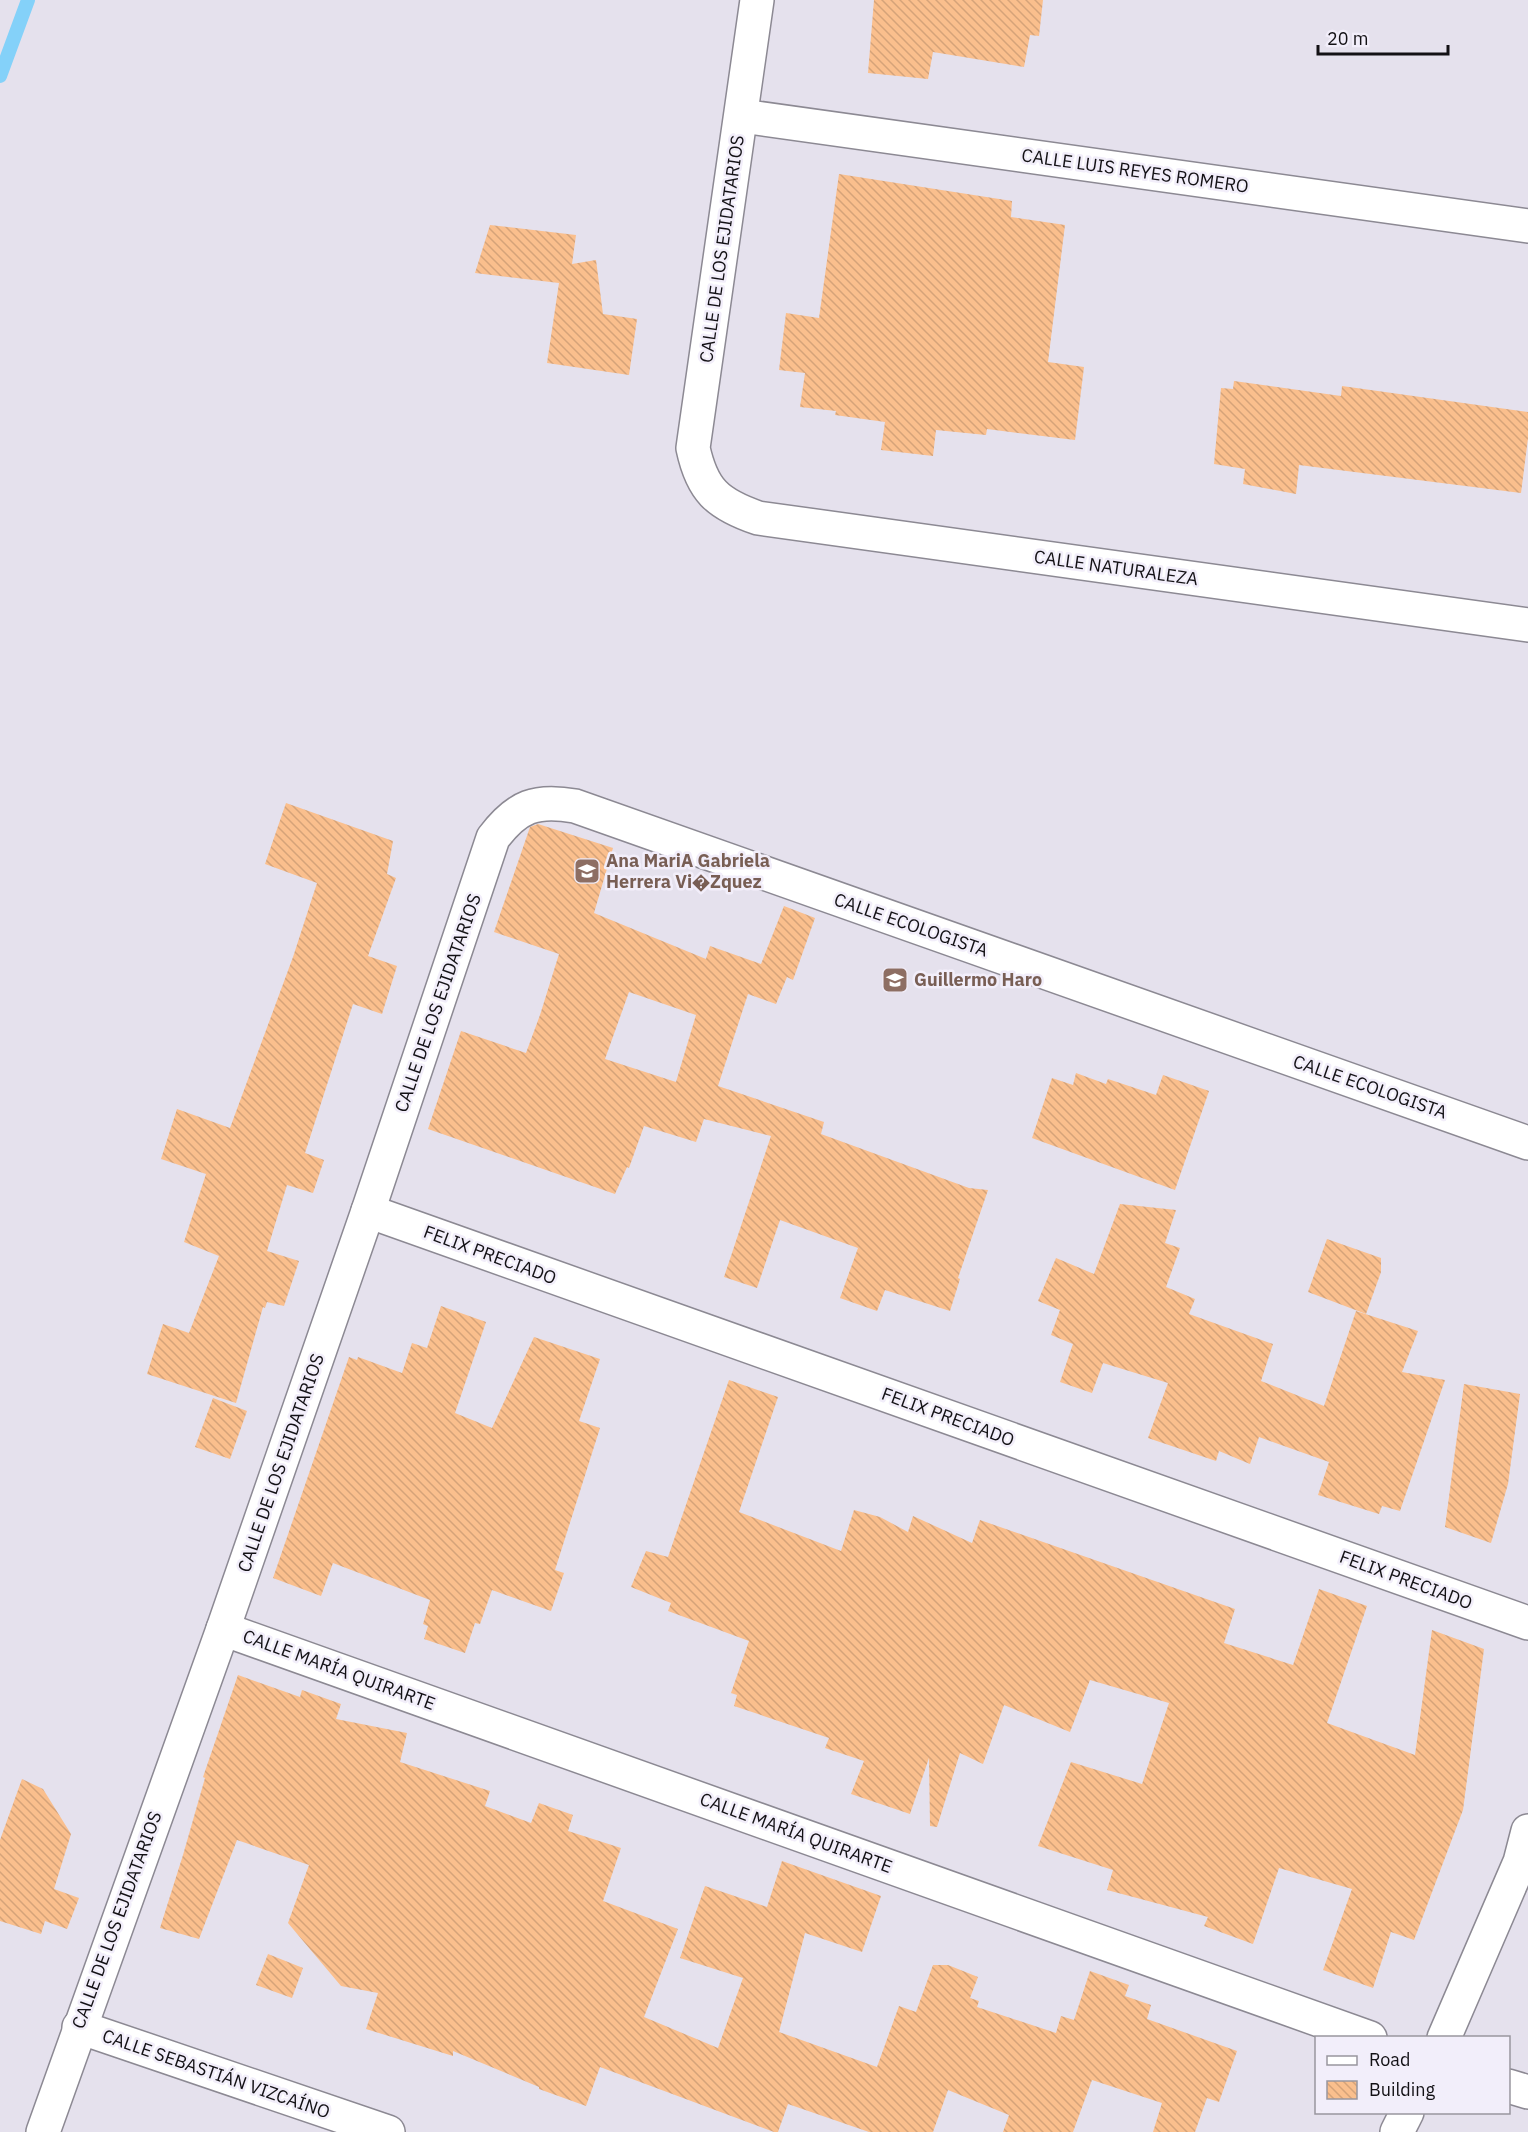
<svg xmlns="http://www.w3.org/2000/svg" width="1528" height="2132" viewBox="0 0 1528 2132" font-family="'IBM Plex Sans',sans-serif">
  <style>
    .lines { fill: none; stroke-linecap: round; stroke-linejoin: round }
    .stream { stroke: #84d1f9; stroke-width: 14 }
    .building { fill: url(#building-back-hatch); fill-rule: evenodd }
    .minor-casing { stroke: #8c8993; stroke-width: 36 }
    .tertiary-casing { stroke: #8c8993; stroke-width: 36 }
    .minor { stroke: #fff; stroke-width: 33 }
    .tertiary { stroke: #fff; stroke-width: 33 }
    .labels { text-anchor: middle; stroke-width: 5; stroke-linejoin: round; paint-order: stroke }
    .street-label { font-size: 18px; fill: #131115; stroke: #f2eefa }
    .education-label { font-size: 18px; font-weight: bold; fill: #785e54; stroke: #f2eefa; text-anchor: start }
  </style>
  <defs>
    <pattern id="building-back-hatch" width="6" height="6" patternUnits="userSpaceOnUse" patternTransform="scale(1.5)"><rect width="6" height="6" fill="#fabf8d"/><path d="M-1 5l2 2M0 0l6 6M5-1l2 2" fill="none" stroke="#d5a379"/></pattern>
  </defs>
  <rect width="100%" height="100%" fill="#e5e1ed"/>
  <g class="lines">
    <polyline class="stream" points="0,76 28,0"/>
  </g>
  <g class="building">
    <polygon points="874,0 1043,0 1039,36 1030,35 1024,67 933,52 928,79 868,73"/>
    <polygon points="839,174 1012,201 1011,217 1065,225 1048,362 1084,367 1075,440 987,429 986,435 936,430 933,456 881,450 885,422 835,415 836,411 800,407 805,373 779,370 786,313 819,318"/>
    <polygon points="490,225 576,235 572,264 596,260 603,314 637,319 629,375 547,363 559,283 475,273"/>
    <polygon points="1234,381 1341,396 1342,386 1528,412 1528,438 1521,493 1299,465 1296,494 1243,484 1245,469 1214,464 1221,388 1233,389"/>
    <polygon points="286,803 393,841 387,874 396,878 368,956 397,966 382,1014 353,1004 305,1153 324,1160 313,1193 287,1185 267,1251 299,1261 284,1306 267,1302 265,1308 263,1307 236,1403 147,1374 163,1324 189,1333 219,1256 184,1242 206,1174 161,1159 177,1109 230,1128 293,957 317,883 265,864"/>
    <path d="M538,824L613,848L594,913L706,959L710,946L761,964L784,906L815,918L793,980L787,977L776,1004L748,994L718,1086L824,1122L821,1134L969,1188L988,1190L958,1278L960,1279L950,1311L885,1290L877,1311L840,1298L858,1248L780,1220L757,1288L724,1277L771,1136L704,1119L696,1142L644,1126L629,1168L627,1167L615,1194L428,1129L461,1031L526,1053L540,1015L559,954L494,932L530,827ZM629,992L696,1015L676,1082L605,1059Z"/>
    <polygon points="1076,1073 1106,1084 1108,1079 1156,1095 1163,1075 1209,1091 1175,1190 1032,1138 1052,1078 1073,1085"/>
    <polygon points="1120,1204 1176,1210 1165,1243 1180,1248 1166,1287 1195,1299 1189,1314 1273,1344 1261,1381 1324,1406 1356,1311 1418,1331 1402,1372 1445,1380 1400,1511 1382,1506 1379,1514 1318,1495 1329,1462 1259,1437 1250,1464 1219,1451 1216,1461 1148,1438 1168,1383 1103,1363 1092,1393 1060,1382 1073,1344 1051,1335 1060,1310 1038,1301 1056,1258 1094,1274"/>
    <polygon points="1327,1239 1381,1258 1381,1272 1366,1314 1308,1292"/>
    <polygon points="441,1306 486,1322 455,1413 492,1428 534,1337 600,1359 579,1421 600,1428 555,1570 564,1573 551,1611 492,1590 480,1624 475,1623 465,1653 424,1639 428,1626 423,1624 430,1600 333,1563 321,1596 273,1578 349,1357 357,1360 358,1357 402,1373 412,1343 427,1348"/>
    <polygon points="729,1380 778,1397 739,1512 841,1551 854,1510 880,1517 908,1532 913,1516 972,1543 980,1520 1235,1609 1224,1643 1293,1665 1319,1589 1367,1606 1327,1723 1415,1755 1432,1630 1484,1649 1463,1810 1414,1940 1391,1932 1373,1988 1323,1970 1352,1889 1279,1868 1253,1944 1204,1926 1208,1917 1107,1890 1113,1870 1038,1846 1071,1762 1142,1784 1169,1703 1090,1680 1070,1732 1004,1705 983,1764 960,1753 937,1827 930,1826 929,1758 910,1814 851,1794 864,1761 825,1748 829,1738 734,1706 737,1695 731,1693 749,1641 668,1611 671,1603 631,1587 646,1551 668,1557"/>
    <polygon points="1464,1384 1520,1394 1508,1484 1491,1543 1445,1527"/>
    <polygon points="213,1398 247,1411 230,1459 195,1447"/>
    <polygon points="238,1675 300,1697 302,1690 341,1704 336,1719 407,1733 400,1762 490,1791 485,1806 531,1823 539,1803 573,1815 568,1831 621,1848 603,1901 678,1929 644,2017 718,2048 743,1978 680,1958 705,1886 767,1907 782,1861 881,1896 862,1952 805,1933 779,2032 877,2067 899,2006 916,2012 933,1965 948,1965 978,1977 970,1998 979,2001 977,2007 1056,2033 1061,2016 1074,2020 1090,1971 1129,1985 1125,1996 1151,2005 1147,2019 1237,2051 1219,2102 1207,2098 1195,2132 1153,2132 1162,2103 1092,2080 1073,2132 1003,2132 1009,2115 948,2090 933,2132 869,2132 788,2104 778,2132 774,2132 600,2067 586,2106 539,2089 539,2087 453,2051 453,2056 366,2029 378,1993 341,1986 288,1923 309,1865 237,1840 199,1939 160,1928 183,1855 205,1778 203,1777"/>
    <polygon points="22,1779 43,1789 71,1834 54,1889 79,1898 67,1929 45,1921 41,1934 0,1921 0,1840"/>
    <polygon points="268,1954 303,1968 292,1998 256,1985"/>
  </g>
  <g class="lines">
    <g class="minor-casing">
      <g id="minor">
        <path d="M757,0L693,448C702,490 717,504 758,518L1528,625"/>
        <polyline points="742,116 1528,226"/>
        <polyline points="368,1211 1528,1623"/>
        <polyline points="223,1629 1370,2038"/>
        <polyline points="79,2027 388,2132"/>
        <polyline points="1508,2086 1528,2092"/>
        <path d="M43,2132L223,1629L368,1211L493,838C517,806 536,799 575,806L1528,1143"/>
      </g>
    </g>
    <g class="tertiary-casing">
      <g id="tertiary">
        <polyline points="1444,2038 1520,1862 1528,1831"/>
        <polyline points="1397,2132 1407,2112"/>
      </g>
    </g>
    <use href="#minor" class="minor"/>
    <use href="#tertiary" class="tertiary"/>
  </g>
  <defs>
    <g id="school-square" transform="scale(1.35)"><rect x="-9" y="-9" width="18" height="18" rx="4" fill="#8d6e63" stroke="#f2eefa"/><path d="M0-5L7-2L0 1L-7-2ZM-4 1L0 2.5L4 1V4Q0 6-4 4Z" fill="#fff"/></g>
  </defs>
  <g fill-rule="evenodd">
    <use href="#school-square" x="587" y="871"/>
    <use href="#school-square" x="895" y="980"/>
  </g>
  <g class="labels">
    <g class="street-label">
      <text transform="translate(1135 171) rotate(8)" y="6">CALLE LUIS REYES ROMERO</text>
      <text transform="translate(722 249) rotate(-82)" y="6">CALLE DE LOS EJIDATARIOS</text>
      <text transform="translate(1116 568) rotate(8)" y="6">CALLE NATURALEZA</text>
      <text transform="translate(911 925) rotate(19)" y="6">CALLE ECOLOGISTA</text>
      <text transform="translate(438 1003) rotate(-71)" y="6">CALLE DE LOS EJIDATARIOS</text>
      <text transform="translate(1370 1087) rotate(19)" y="6">CALLE ECOLOGISTA</text>
      <text transform="translate(490 1255) rotate(20)" y="6">FELIX PRECIADO</text>
      <text transform="translate(948 1417) rotate(20)" y="6">FELIX PRECIADO</text>
      <text transform="translate(281 1463) rotate(-71)" y="6">CALLE DE LOS EJIDATARIOS</text>
      <text transform="translate(1406 1580) rotate(20)" y="6">FELIX PRECIADO</text>
      <text transform="translate(339 1670) rotate(20)" y="6">CALLE MARÍA QUIRARTE</text>
      <text transform="translate(796 1833) rotate(20)" y="6">CALLE MARÍA QUIRARTE</text>
      <text transform="translate(117 1920) rotate(-70)" y="6">CALLE DE LOS EJIDATARIOS</text>
      <text transform="translate(216 2074) rotate(19)" y="6">CALLE SEBASTIÁN VIZCAÍNO</text>
    </g>
    <g class="education-label">
      <text x="606" y="867">Ana MariA Gabriela<tspan x="606" dy="21">Herrera Vi�Zquez</tspan></text>
      <text x="914" y="986">Guillermo Haro</text>
    </g>
  </g>
  <rect x="1315" y="2036" width="195" height="78" fill="#f2eefa" stroke="#99969e" stroke-width="1.5"/>
  <rect x="1327" y="2056" width="30" height="9" fill="#ffffff" stroke="#99969e" stroke-width="1.5"/>
  <text x="1369" y="2066" font-size="18" fill="#131115">Road</text>
  <rect x="1327" y="2081" width="30" height="18" fill="url(#building-back-hatch)" stroke="#99969e" stroke-width="1.5"/>
  <text x="1369" y="2096" font-size="18" fill="#131115">Building</text>
  <path d="M1318 45v9h130v-9" fill="none" stroke="#131115" stroke-width="3"/>
  <text x="1327" y="45" font-size="18" fill="#131115" stroke="#f2eefa" stroke-width="4.5" paint-order="stroke">20 m</text>
</svg>
